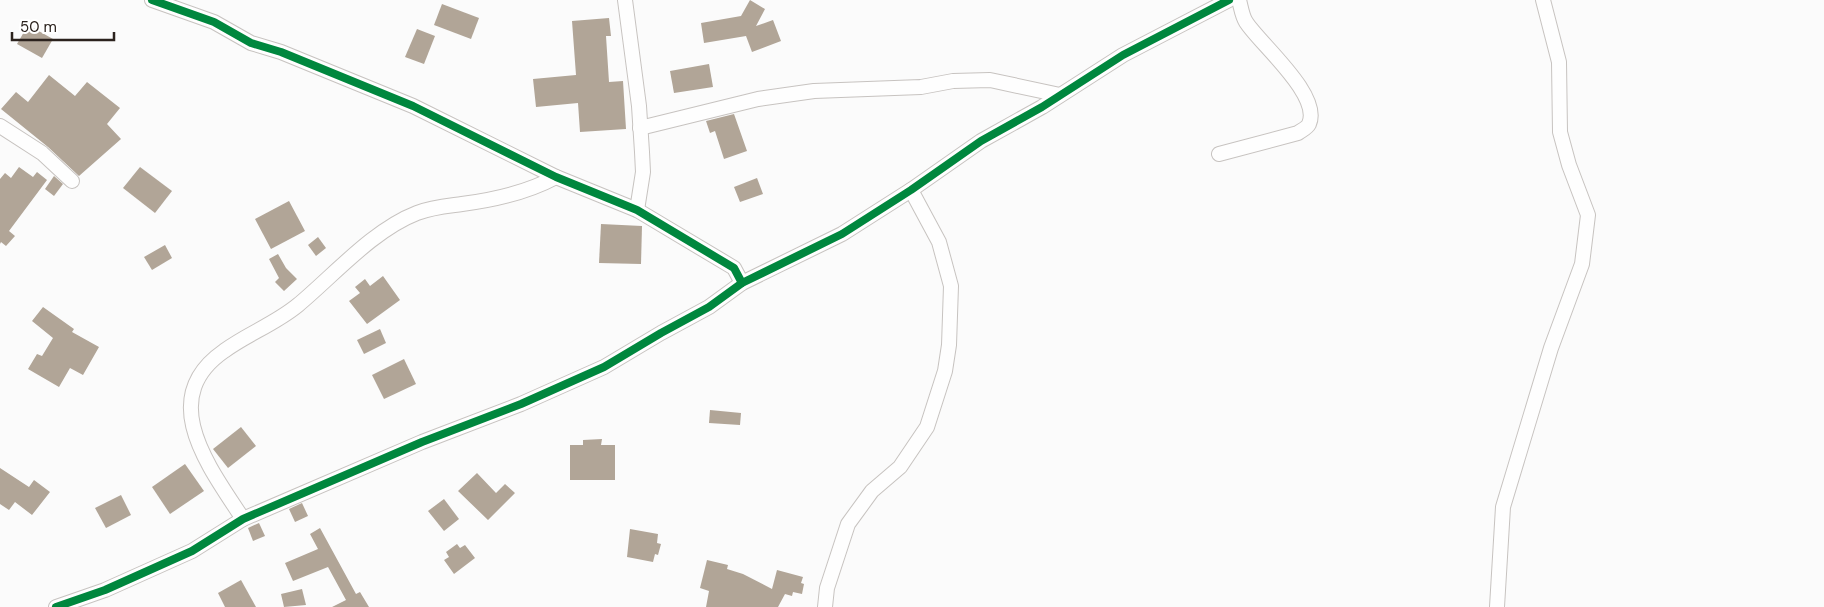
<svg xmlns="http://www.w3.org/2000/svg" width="1824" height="607" viewBox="0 0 1824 607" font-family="'DM Sans',sans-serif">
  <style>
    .building { fill: #b1a597 }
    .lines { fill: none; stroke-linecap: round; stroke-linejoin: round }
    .street-casing { stroke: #c7c3c0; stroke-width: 16 }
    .street { stroke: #fefefe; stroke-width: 14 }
    .cycleway-casing { stroke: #fff; stroke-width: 11 }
    .cycleway { stroke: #00873e; stroke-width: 8 }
  </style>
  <rect width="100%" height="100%" fill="#fbfbfb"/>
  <g class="building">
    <polygon points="750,0 765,9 756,26 773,20 781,41 752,52 746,36 704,43 701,23 741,16"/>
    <polygon points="442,4 479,18 471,39 434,25"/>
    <polygon points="609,18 611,36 606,36 609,82 623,81 626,129 580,132 578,103 536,107 533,79 576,75 572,21"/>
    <polygon points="28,25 53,39 42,58 17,44"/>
    <polygon points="417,29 435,36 424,64 405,57"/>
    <polygon points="709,64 713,87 674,93 670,71"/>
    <polygon points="49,75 75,96 87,82 120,108 107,124 121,139 79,176 48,147 1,109 16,92 28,102"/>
    <polygon points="734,114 747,151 724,159 715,131 710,133 706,121"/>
    <polygon points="19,167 33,177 37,172 47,180 9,231 15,236 6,246 1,242 0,244 0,179 5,173 11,178"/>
    <polygon points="140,167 172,191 155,213 123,188"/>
    <polygon points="54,176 63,184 54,196 45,189"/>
    <polygon points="757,178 763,194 740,202 734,187"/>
    <polygon points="289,201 305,231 271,249 255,219"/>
    <polygon points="601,224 642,226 641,264 599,263"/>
    <polygon points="318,237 326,248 316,256 308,245"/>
    <polygon points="165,245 172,258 152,270 144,257"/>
    <polygon points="278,254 286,268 297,279 284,291 275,282 279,278 269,259"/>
    <polygon points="383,276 400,300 367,324 349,301 360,293 355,287 365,279 370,286"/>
    <polygon points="43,307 74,329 72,332 99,347 83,375 70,368 59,387 28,369 37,354 42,356 53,338 32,321"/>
    <polygon points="380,329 386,343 364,354 357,340"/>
    <polygon points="404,359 416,384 384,399 372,375"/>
    <polygon points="710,410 741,413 740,425 709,423"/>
    <polygon points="241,427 256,446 228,468 213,449"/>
    <polygon points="602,439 601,445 615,445 615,480 570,480 570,445 583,445 583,440"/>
    <polygon points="185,464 204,491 170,514 152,487"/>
    <polygon points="0,468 29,487 34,480 50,492 32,515 15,502 9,510 0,504"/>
    <polygon points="477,473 496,493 505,484 515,493 488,520 458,491"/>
    <polygon points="121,495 131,515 106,528 95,508"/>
    <polygon points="444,499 459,519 444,531 428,511"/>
    <polygon points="302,503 308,516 295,522 289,509"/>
    <polygon points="259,523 265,536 253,541 248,528"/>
    <polygon points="320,528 356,594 360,592 369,607 332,607 346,600 328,567 293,581 285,563 318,549 310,534"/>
    <polygon points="630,529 658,534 657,543 661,544 658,555 655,554 653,562 627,557"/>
    <polygon points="457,544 460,548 465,545 475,558 454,574 444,560 449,557 446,552"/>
    <polygon points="707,560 728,565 727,569 743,574 772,589 777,570 803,577 801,583 804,584 802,594 793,592 792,596 785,594 778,607 706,607 709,591 700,588"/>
    <polygon points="241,580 256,607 225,607 218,593"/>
    <polygon points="302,589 306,605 284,607 281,594"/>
  </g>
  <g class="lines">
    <g class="street-casing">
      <g id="street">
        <polyline points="152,0 214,22 251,43 281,52 413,106 556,177 637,210 734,268 742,283"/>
        <polyline points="625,0 639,106 642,152 643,172 637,210"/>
        <polyline points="0,126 42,153 72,181"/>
        <polyline points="640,128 758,99 814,91 921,87 953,81 990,80 1060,95"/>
        <path d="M1219,154L1298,133C1302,130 1307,128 1309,124C1322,95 1259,43 1246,22C1242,16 1241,7 1239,0"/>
        <path d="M243,519C210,468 155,399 224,351C247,334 275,324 298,305C334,275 373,230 417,213C432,207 447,206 462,204C494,200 528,192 556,177"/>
        <polyline points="56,607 105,590 192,551 243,519 422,442 521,404 604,367 661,333 709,307 742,283 842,234 911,190 981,141 1042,107 1123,55 1229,0"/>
        <polyline points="825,607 827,588 848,524 872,491 900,467 927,427 945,371 949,345 951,286 939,242 911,190"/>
        <polyline points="1497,607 1503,507 1551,348 1582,264 1588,215 1569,165 1560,132 1559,62 1543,0"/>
      </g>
    </g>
    <use href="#street" class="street"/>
    <g class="cycleway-casing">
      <g id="cycleway">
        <polyline points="152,0 214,22 251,43 281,52 413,106 556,177 637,210 734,268 742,283"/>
        <polyline points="56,607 105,590 192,551 243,519 422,442 521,404 604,367 661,333 709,307 742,283 842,234 911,190 981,141 1042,107 1123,55 1229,0"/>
      </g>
    </g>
    <use href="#cycleway" class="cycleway"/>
  </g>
  <path d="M12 32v8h102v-8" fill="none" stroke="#2b221d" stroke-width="2.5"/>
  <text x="20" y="32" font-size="15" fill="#2b221d" stroke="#ffffff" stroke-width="4" paint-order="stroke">50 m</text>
</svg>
